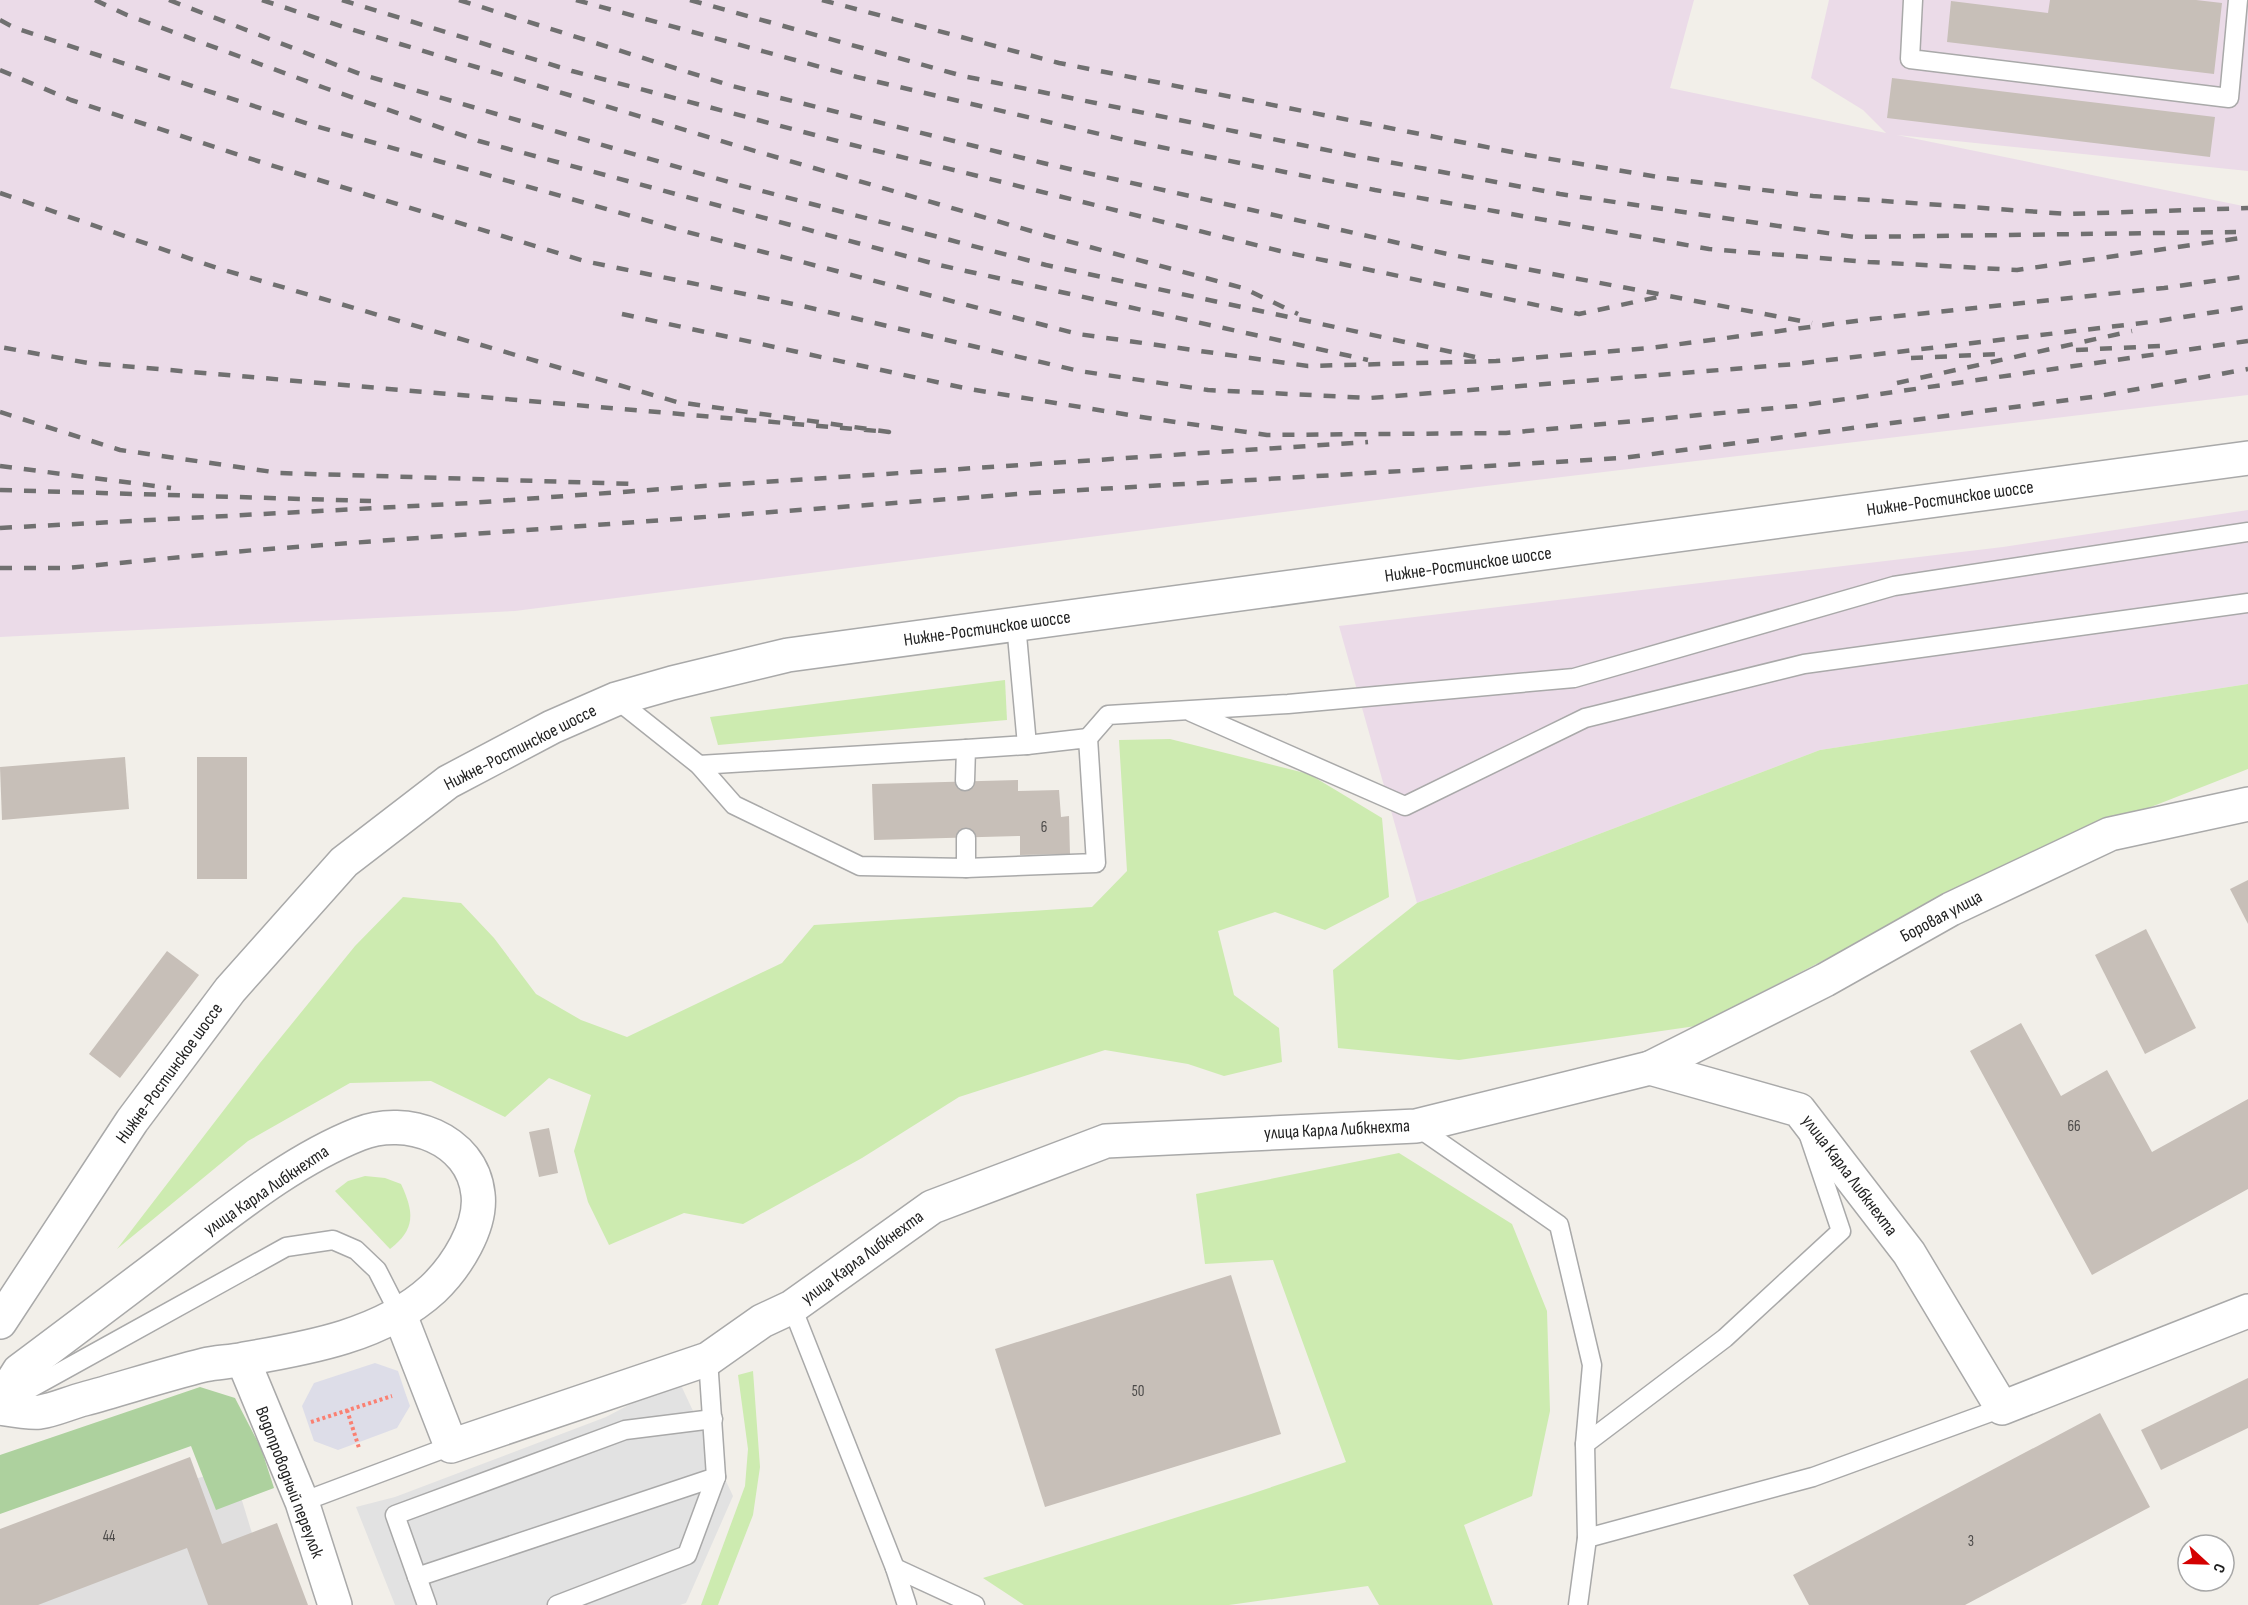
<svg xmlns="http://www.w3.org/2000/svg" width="2248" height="1605" viewBox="0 0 2248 1605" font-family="'Sofia Sans Condensed',sans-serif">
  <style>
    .residential { fill: #e0dfdf }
    .industrial { fill: #ebdbe8 }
    .grass { fill: #cdebb0 }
    .forest { fill: #add19e }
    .parking { fill: #e2e2e2 }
    .plaza { fill: #dddde8 }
    .building { fill: #c7bfb8 }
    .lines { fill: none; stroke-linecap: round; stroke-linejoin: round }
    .service-casing { stroke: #a9a9a9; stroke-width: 21 }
    .minor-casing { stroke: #a9a9a9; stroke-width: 36 }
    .tertiary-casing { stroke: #a9a9a9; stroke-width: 36 }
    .path { stroke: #fa8072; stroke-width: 4; stroke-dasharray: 3 3; stroke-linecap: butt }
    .service { stroke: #fff; stroke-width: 18 }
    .minor { stroke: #fff; stroke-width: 33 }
    .tertiary { stroke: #fff; stroke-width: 33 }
    .rail { stroke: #707070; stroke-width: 4.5; stroke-dasharray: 12 12; stroke-linecap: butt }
    .labels { text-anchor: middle; stroke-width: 6; stroke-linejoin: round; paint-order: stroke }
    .number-label { font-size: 15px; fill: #4b4948 }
    .street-label { font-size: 18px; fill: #222; stroke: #fff }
  </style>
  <rect width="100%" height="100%" fill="#f2efe9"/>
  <polygon class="residential" points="232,1468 274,1605 0,1605 0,1537"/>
  <g class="industrial">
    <polygon points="0,0 1694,0 1670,88 1886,133 1863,110 1811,78 1829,0 2248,0 2248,171 1897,135 2248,207 2248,395 1478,487 515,611 0,637"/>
    <polygon points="2248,510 2248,684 1820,750 1417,903 1339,626 2003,547"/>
  </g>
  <g class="grass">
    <polygon points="1005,680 1007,720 718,745 710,717"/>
    <polygon points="2248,684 2248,769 2028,855 1696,1026 1459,1060 1338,1048 1333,970 1417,903 1820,750"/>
    <polygon points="1170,739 1309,774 1382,818 1389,897 1325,930 1275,912 1218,931 1234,995 1279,1028 1282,1062 1224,1076 1188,1064 1105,1050 959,1097 862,1158 743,1224 684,1213 609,1245 588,1202 574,1151 591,1095 549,1078 505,1117 431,1081 350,1083 248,1141 117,1249 260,1063 355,946 403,897 461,903 494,938 536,994 581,1020 627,1037 782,963 814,925 1092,907 1127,871 1119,740"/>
    <polygon points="1399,1153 1512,1224 1547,1311 1550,1411 1532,1496 1464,1525 1493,1605 1379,1605 1368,1586 1229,1605 1024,1605 983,1578 1245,1496 1346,1462 1273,1260 1205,1264 1196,1194"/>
    <path d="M365,1176L385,1178L401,1184C414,1212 416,1229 390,1249L335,1191L348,1181Z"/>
    <polygon points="753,1371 760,1467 753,1515 718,1605 701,1605 745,1486 748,1449 738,1375"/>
  </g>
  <polygon class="forest" points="200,1387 235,1398 261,1448 274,1488 216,1510 191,1446 0,1514 0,1455"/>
  <polygon class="parking" points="678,1379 733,1496 686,1603 680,1605 395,1605 356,1507 395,1497 606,1417"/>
  <polygon class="plaza" points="375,1363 398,1371 405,1392 410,1406 397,1428 338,1450 314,1441 302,1406 314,1383"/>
  <g class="building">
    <polygon points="2050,0 2196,0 2222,3 2214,74 1947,42 1951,1 2048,13"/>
    <polygon points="1892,78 2215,117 2210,157 1887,118"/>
    <polygon points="125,757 129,809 2,820 0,767"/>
    <rect x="197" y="757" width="50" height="122"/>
    <polygon points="1018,780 1018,791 1059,790 1061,817 1069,816 1070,854 1020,855 1020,836 874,840 872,784"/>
    <polygon points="2248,880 2248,924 2230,889"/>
    <polygon points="2146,929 2196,1028 2145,1054 2095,955"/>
    <polygon points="167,951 199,975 120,1078 89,1054"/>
    <polygon points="2021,1023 2061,1096 2107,1070 2152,1152 2248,1099 2248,1189 2092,1275 1970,1051"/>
    <polygon points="549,1128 558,1173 539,1177 529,1132"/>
    <polygon points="1231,1275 1281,1434 1045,1507 995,1349"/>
    <polygon points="2248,1378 2248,1428 2161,1470 2141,1430"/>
    <polygon points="2100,1413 2150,1507 1965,1605 1809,1605 1793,1575"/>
    <polygon points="190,1457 222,1544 277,1523 308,1605 208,1605 187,1548 38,1605 0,1605 0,1529"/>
  </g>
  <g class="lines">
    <g class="service-casing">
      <g id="service">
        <polyline points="1913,0 1910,59 2229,98 2238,0"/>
        <polyline points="616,699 699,765 734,805 860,866 966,868 966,838"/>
        <polyline points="1191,712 1405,806 1585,718 1804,664 2248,603"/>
        <polyline points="1088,738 1108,715 1288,704 1574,678 1894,586 2248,532"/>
        <polyline points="699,765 966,749"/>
        <polyline points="965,781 966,749 1027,745 1016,624"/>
        <polyline points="966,868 1096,863 1088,738 1027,745"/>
        <polyline points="1416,1126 1559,1225 1592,1365 1585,1444 1587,1538 1578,1605"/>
        <polyline points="792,1307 895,1568 907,1605"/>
        <polyline points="6,1402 286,1247 333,1240 356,1250 377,1270 400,1315"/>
        <polyline points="1585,1444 1725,1338 1841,1231 1809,1136"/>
        <polyline points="302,1502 451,1446"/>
        <polyline points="1587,1538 1813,1477 2002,1408"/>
        <polyline points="895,1568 975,1605"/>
        <polyline points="417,1577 716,1477 708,1359"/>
        <polyline points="427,1605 395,1515 625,1430 713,1419"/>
        <polyline points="557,1605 687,1555 716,1477"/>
      </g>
    </g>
    <g class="minor-casing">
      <g id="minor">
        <polyline points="1650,1068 1825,980 1951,909 2110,834 2248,804"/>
        <polyline points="400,1315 451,1446 708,1359 762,1321 792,1307 932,1207 1106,1141 1416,1126 1650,1068 1799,1110 1909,1253 2002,1408 2248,1311"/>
        <polyline points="243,1360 302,1502 335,1605"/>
        <path d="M0,1401L19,1371C75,1329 131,1287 187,1244C241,1203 296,1159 359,1134C406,1115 472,1138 478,1194C482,1227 456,1267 433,1289C383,1335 309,1348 244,1359C231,1362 217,1362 204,1365C164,1375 124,1388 84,1399C69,1403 54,1410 40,1412C27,1413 12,1410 0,1408"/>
      </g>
    </g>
    <g class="tertiary-casing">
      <polyline id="tertiary" points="0,1322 132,1121 230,990 344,862 448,782 552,727 616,699 672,683 788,655 2248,458"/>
    </g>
    <g class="path">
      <polyline points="347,1410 359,1448"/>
      <polyline points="311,1422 392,1396"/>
    </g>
    <use href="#service" class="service"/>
    <use href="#minor" class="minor"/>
    <use href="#tertiary" class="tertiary"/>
    <g class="rail">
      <polyline points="95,0 127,15 325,88 479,141 939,265 1368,360"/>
      <polyline points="169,0 360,74 739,185 1046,265 1475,357"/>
      <polyline points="262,0 347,28 738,146 1045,235 1243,288 1298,314"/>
      <polyline points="342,0 572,71 849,144 1280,251 1579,314 1658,297"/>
      <polyline points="459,0 732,86 1043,163 1452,255 1812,323"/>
      <polyline points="576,0 857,77 1125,140 1375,190 1709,249 1869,262 2017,270 2248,237"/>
      <polyline points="690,0 963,76 1351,155 1560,194 1854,237 2236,232"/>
      <polyline points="822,0 1059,63 1527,155 1664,178 1813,196 2068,214 2248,208"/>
      <polyline points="0,20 15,28 312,125 687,232 1078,334 1308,366 1496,361 1650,348 1871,319 2164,288 2248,276"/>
      <polyline points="0,70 71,100 270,165 584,261 798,305 1079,371 1208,390 1370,398 1795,364 2151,322 2248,307"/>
      <polyline points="0,193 217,268 677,402 889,432 88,363 0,347"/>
      <polyline points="622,314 969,389 1148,418 1267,435 1506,433 1797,406 2248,341"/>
      <polyline points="2076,350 2160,346"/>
      <polyline points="1911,358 2001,354"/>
      <polyline points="1897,383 2132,331"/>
      <polyline points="0,412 120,450 280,473 635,484"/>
      <polyline points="0,466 171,488"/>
      <polyline points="0,490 371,501"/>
      <polyline points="0,528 470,503 704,486 1368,442"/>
      <polyline points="0,568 67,568 255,550 1031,493 1622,458 2099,396 2248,369"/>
    </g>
  </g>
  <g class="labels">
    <g class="number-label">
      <text x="1044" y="832">6</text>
      <text x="2074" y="1131">66</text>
      <text x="1138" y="1396">50</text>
      <text x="109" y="1541">44</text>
      <text x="1971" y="1546">3</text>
    </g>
    <g class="street-label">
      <text transform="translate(1950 498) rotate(-8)" y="6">Нижне-Ростинское шоссе</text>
      <text transform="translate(1468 564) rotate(-8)" y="6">Нижне-Ростинское шоссе</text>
      <text transform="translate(987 628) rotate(-8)" y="6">Нижне-Ростинское шоссе</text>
      <text transform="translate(520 747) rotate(-27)" y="6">Нижне-Ростинское шоссе</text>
      <text transform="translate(1941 916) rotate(-28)" y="6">Боровая улица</text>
      <text transform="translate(169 1073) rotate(-54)" y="6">Нижне-Ростинское шоссе</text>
      <text transform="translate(1337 1129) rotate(-3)" y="6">улица Карла Либкнехта</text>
      <text transform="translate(1850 1175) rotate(53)" y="6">улица Карла Либкнехта</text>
      <text transform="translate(266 1190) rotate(-34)" y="6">улица Карла Либкнехта</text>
      <text transform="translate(862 1257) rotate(-36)" y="6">улица Карла Либкнехта</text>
      <text transform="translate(290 1482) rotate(69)" y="6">Водопроводный переулок</text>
    </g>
  </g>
  <g transform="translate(2206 1563) rotate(112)"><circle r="28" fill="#ffffff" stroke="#a7a7a7" stroke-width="1.5"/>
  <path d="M0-4.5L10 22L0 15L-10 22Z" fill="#d40000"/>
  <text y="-9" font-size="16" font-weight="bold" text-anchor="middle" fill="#222222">С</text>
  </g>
</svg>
